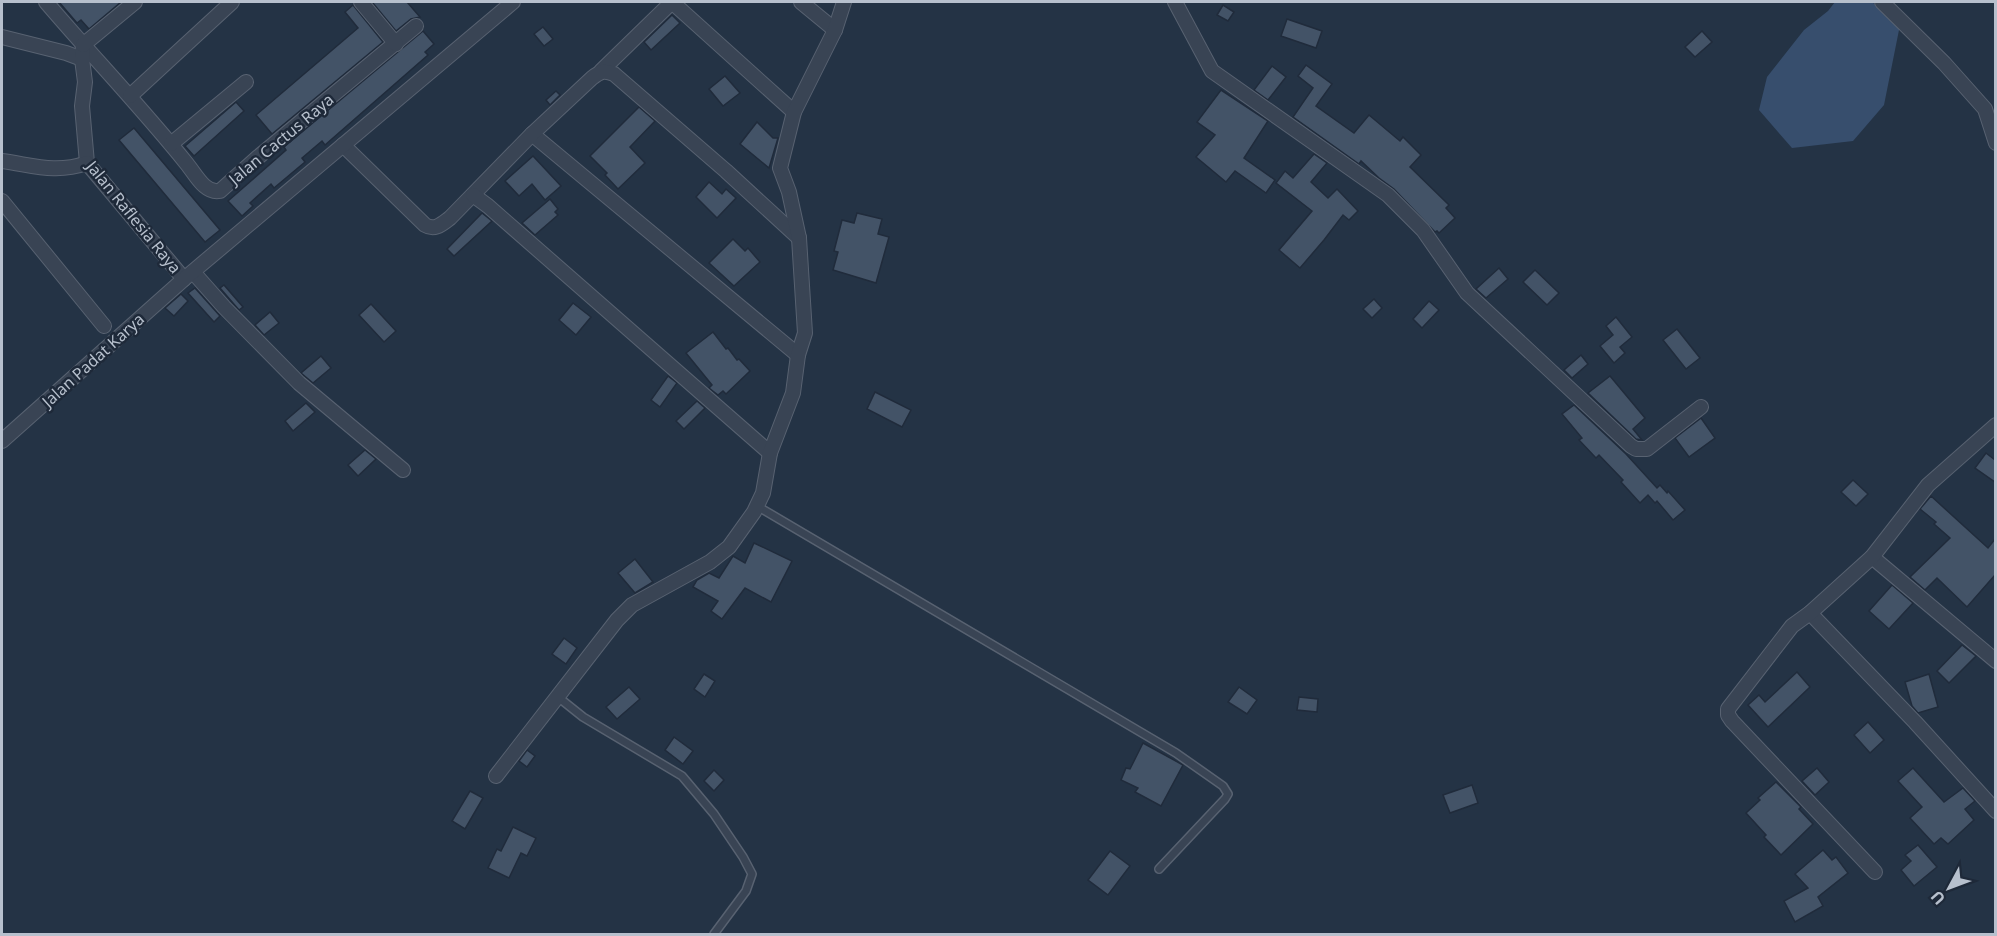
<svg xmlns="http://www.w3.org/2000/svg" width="1997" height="936" viewBox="0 0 1997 936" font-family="'Noto Sans',sans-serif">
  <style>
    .water { fill: #374e6d }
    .building { fill: #435367; stroke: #202b3b; stroke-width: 1.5 }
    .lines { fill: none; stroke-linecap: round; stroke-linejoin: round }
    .service-casing { stroke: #586271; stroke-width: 10 }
    .minor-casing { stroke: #586271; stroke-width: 16 }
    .service { stroke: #394454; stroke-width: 7 }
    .minor { stroke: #394454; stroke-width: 14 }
    .labels { text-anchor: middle; stroke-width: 5; stroke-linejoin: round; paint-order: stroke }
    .street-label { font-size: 16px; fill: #b7c0cd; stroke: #1e2939 }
  </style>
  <rect width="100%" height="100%" fill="#243345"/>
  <polygon class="water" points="1835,2 1872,2 1900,25 1884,105 1853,141 1792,148 1759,110 1767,77 1804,30 1828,11"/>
  <g class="building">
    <polygon points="59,2 121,2 89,29 81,20 77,23"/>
    <polygon points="372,2 407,2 420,17 411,19 396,31"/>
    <polygon points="353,5 383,42 272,134 256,115 358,28 345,12"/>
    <polygon points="1223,5 1234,12 1228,21 1217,15"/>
    <polygon points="672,15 680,23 651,50 644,42"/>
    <polygon points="1287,19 1322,31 1316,48 1281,36"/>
    <polygon points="543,27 553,39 544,46 534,34"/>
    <polygon points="423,31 434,44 425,52 428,55 325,145 322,141 302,158 305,162 274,188 271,184 250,203 253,206 242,216 228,201 286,150 284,147"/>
    <polygon points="1702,31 1712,42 1695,57 1685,47"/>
    <polygon points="1306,65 1332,84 1316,106 1354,133 1369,115 1400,141 1403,137 1421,155 1410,167 1449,205 1446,208 1455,218 1439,233 1437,231 1435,232 1394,189 1379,178 1361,161 1359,164 1293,117 1313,88 1298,76"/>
    <polygon points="1272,66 1286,77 1268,100 1254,90"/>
    <polygon points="725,76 740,93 723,106 709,89"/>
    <polygon points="1221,90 1268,121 1244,158 1275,180 1266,193 1235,171 1226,182 1196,157 1215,135 1197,122"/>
    <polygon points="556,91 560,95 550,105 546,100"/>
    <polygon points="236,102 244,111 194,156 185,146"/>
    <polygon points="639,107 655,121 630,147 645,163 618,189 605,175 607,173 590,156"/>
    <polygon points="757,122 773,138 778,138 769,168 740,144"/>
    <polygon points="134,128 220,230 205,242 119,140"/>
    <polygon points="1314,154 1327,163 1311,182 1328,198 1337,189 1358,211 1349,220 1343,215 1324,240 1300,268 1279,250 1312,211 1276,183 1285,171 1293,178"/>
    <polygon points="533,156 561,186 545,200 532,184 519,196 505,181"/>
    <polygon points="709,182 722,194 726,189 736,198 717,218 696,197"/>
    <polygon points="550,199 558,209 555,212 558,215 535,235 522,223"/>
    <polygon points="482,213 492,221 454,256 447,249"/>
    <polygon points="857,213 882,219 878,234 889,237 876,283 833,270 838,252 834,251 842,220 854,223"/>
    <polygon points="733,239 745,251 748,248 760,262 734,286 709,263"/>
    <polygon points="1499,268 1508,279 1486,298 1476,289"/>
    <polygon points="1535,270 1559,293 1547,305 1523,282"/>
    <polygon points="224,285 243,307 239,310 220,288"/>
    <polygon points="195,288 220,316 214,322 188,293"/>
    <polygon points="181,294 188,301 174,316 165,308"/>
    <polygon points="1374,299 1382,308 1372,318 1363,309"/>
    <polygon points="1429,301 1439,310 1422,328 1413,319"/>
    <polygon points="573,303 591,317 576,335 559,320"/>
    <polygon points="371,304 396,331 384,342 359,315"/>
    <polygon points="270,312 279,323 264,335 255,325"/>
    <polygon points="1616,317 1632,337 1620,347 1625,353 1614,363 1600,346 1613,335 1606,326"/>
    <polygon points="1677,329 1700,358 1686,369 1663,340"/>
    <polygon points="713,332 726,349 728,348 737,360 739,359 750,371 726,394 723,391 718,395 709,388 712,385 686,353"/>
    <polygon points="1581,355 1588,364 1572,378 1564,370"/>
    <polygon points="321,356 331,368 313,383 301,373"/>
    <polygon points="668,376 677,383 660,407 651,400"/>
    <polygon points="1610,376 1645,418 1633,429 1642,440 1636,439 1588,393"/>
    <polygon points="875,392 911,410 902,427 867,409"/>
    <polygon points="697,401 705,408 684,429 676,421"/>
    <polygon points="306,403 315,412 293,431 285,421"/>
    <polygon points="1574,405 1626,454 1657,488 1660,485 1667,493 1668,491 1685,510 1673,520 1657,501 1655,503 1648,495 1640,503 1621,482 1623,480 1599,455 1596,458 1579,440 1582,438 1562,414"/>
    <polygon points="1701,418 1715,438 1689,457 1675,438"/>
    <polygon points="365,450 376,459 358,476 348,465"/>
    <polygon points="1986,453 1995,460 1995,482 1975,468"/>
    <polygon points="1853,480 1868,494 1856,506 1841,492"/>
    <polygon points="1931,496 1988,548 1995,539 1995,575 1967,607 1937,578 1925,590 1910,577 1950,538 1934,524 1936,522 1920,509"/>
    <polygon points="754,543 792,561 771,602 745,588 722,619 711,611 718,601 693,587 697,580 709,573 719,578 733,556 745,563"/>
    <polygon points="635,559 653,582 635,593 618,573"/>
    <polygon points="1892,585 1913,603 1889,629 1869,611"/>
    <polygon points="564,638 577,648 566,664 552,654"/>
    <polygon points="1962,645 1976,656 1949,683 1937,671"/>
    <polygon points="1797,672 1810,687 1768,727 1748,705 1759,695 1765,702"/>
    <polygon points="704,674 715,681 705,697 694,689"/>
    <polygon points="1929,674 1938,707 1918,713 1912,706 1905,682"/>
    <polygon points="629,687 640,699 617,719 606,707"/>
    <polygon points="1239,687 1257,700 1247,714 1228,702"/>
    <polygon points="1299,697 1318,699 1317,712 1297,710"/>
    <polygon points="1868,722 1884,740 1870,753 1854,735"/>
    <polygon points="674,737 693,751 683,764 665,750"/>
    <polygon points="1143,743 1183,765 1161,806 1135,792 1138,788 1121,780 1126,768 1130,769"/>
    <polygon points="527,750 535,756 527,767 519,761"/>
    <polygon points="1817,768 1829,782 1815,795 1802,781"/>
    <polygon points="1913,768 1944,802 1963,788 1975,801 1965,809 1974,820 1948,844 1941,838 1934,844 1910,818 1922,807 1898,781"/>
    <polygon points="714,770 724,780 714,791 704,781"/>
    <polygon points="1776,782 1801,807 1799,809 1813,824 1781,855 1764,837 1766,835 1746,813 1760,800 1758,798"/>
    <polygon points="1472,785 1478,803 1450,813 1443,795"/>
    <polygon points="470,791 483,798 465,829 452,821"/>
    <polygon points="513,827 536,838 527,856 521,853 509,878 488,868 497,849 501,851"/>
    <polygon points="1918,845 1937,867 1914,886 1901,870 1911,861 1905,855"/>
    <polygon points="1823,850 1832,860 1836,857 1848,873 1818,897 1823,906 1795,922 1784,901 1808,888 1795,874"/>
    <polygon points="1110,851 1130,866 1108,895 1088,880"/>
  </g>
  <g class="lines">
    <g class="service-casing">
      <g id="service">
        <polyline points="757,506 1176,753 1223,786 1228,794 1225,799 1159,869"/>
        <polyline points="558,697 583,717 682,776 714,814 743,857 752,874 746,891 714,934"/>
      </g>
    </g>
    <g class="minor-casing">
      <g id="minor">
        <path d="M46,2C92,56 142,108 187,164C196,175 205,194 220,191L257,158L416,26"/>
        <polyline points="361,2 396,44"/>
        <polyline points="801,2 835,30"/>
        <polyline points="1175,2 1212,71 1388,195 1423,230 1467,293 1631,446 1636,449 1647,449 1701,407"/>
        <polyline points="1882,2 1944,63 1985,109 1996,143"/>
        <polyline points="2,37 66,53 82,59"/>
        <polyline points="83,45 82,59 85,82 82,106 87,163 184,279"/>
        <polyline points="83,45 135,2"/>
        <polyline points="601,71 672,2 794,112"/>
        <polyline points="130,96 232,2"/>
        <polyline points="532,134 798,355"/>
        <polyline points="171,144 246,82"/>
        <path d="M343,145L425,225C435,231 442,224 450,218L532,134L592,78C601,71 604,70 614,74L726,171L799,238"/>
        <path d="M2,161C33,165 55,174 87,163"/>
        <polyline points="473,195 488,206 770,453"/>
        <polyline points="2,201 104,326"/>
        <polyline points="193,272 224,307 299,383 403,470"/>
        <polyline points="2,441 184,279 513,2"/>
        <polyline points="1872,557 1996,661"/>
        <polyline points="1810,613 1915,722 1996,811"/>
        <polyline points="496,776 617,620 632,605 710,562 729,547 754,512 763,493 770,453 793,393 798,355 805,333 799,238 789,192 780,168 794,112 835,30 844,2"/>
        <polyline points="1875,872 1732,721 1728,715 1728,709 1792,626 1810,613 1872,557 1928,485 1996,425"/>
      </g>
    </g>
    <use href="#service" class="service"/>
    <use href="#minor" class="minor"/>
  </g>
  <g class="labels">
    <g class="street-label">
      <text transform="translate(281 139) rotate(-40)" y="6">Jalan Cactus Raya</text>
      <text transform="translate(134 217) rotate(51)" y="6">Jalan Raflesia Raya</text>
      <text transform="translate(93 360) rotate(-42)" y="6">Jalan Padat Karya</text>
    </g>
  </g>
  <rect width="1997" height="936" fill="none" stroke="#b7c0cd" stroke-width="6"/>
  <g transform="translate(1949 888) rotate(229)" stroke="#1e2939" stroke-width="4.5" paint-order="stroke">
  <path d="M0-4.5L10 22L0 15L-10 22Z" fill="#b7c0cd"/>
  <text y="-9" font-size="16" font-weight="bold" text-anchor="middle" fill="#b7c0cd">U</text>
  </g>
</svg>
